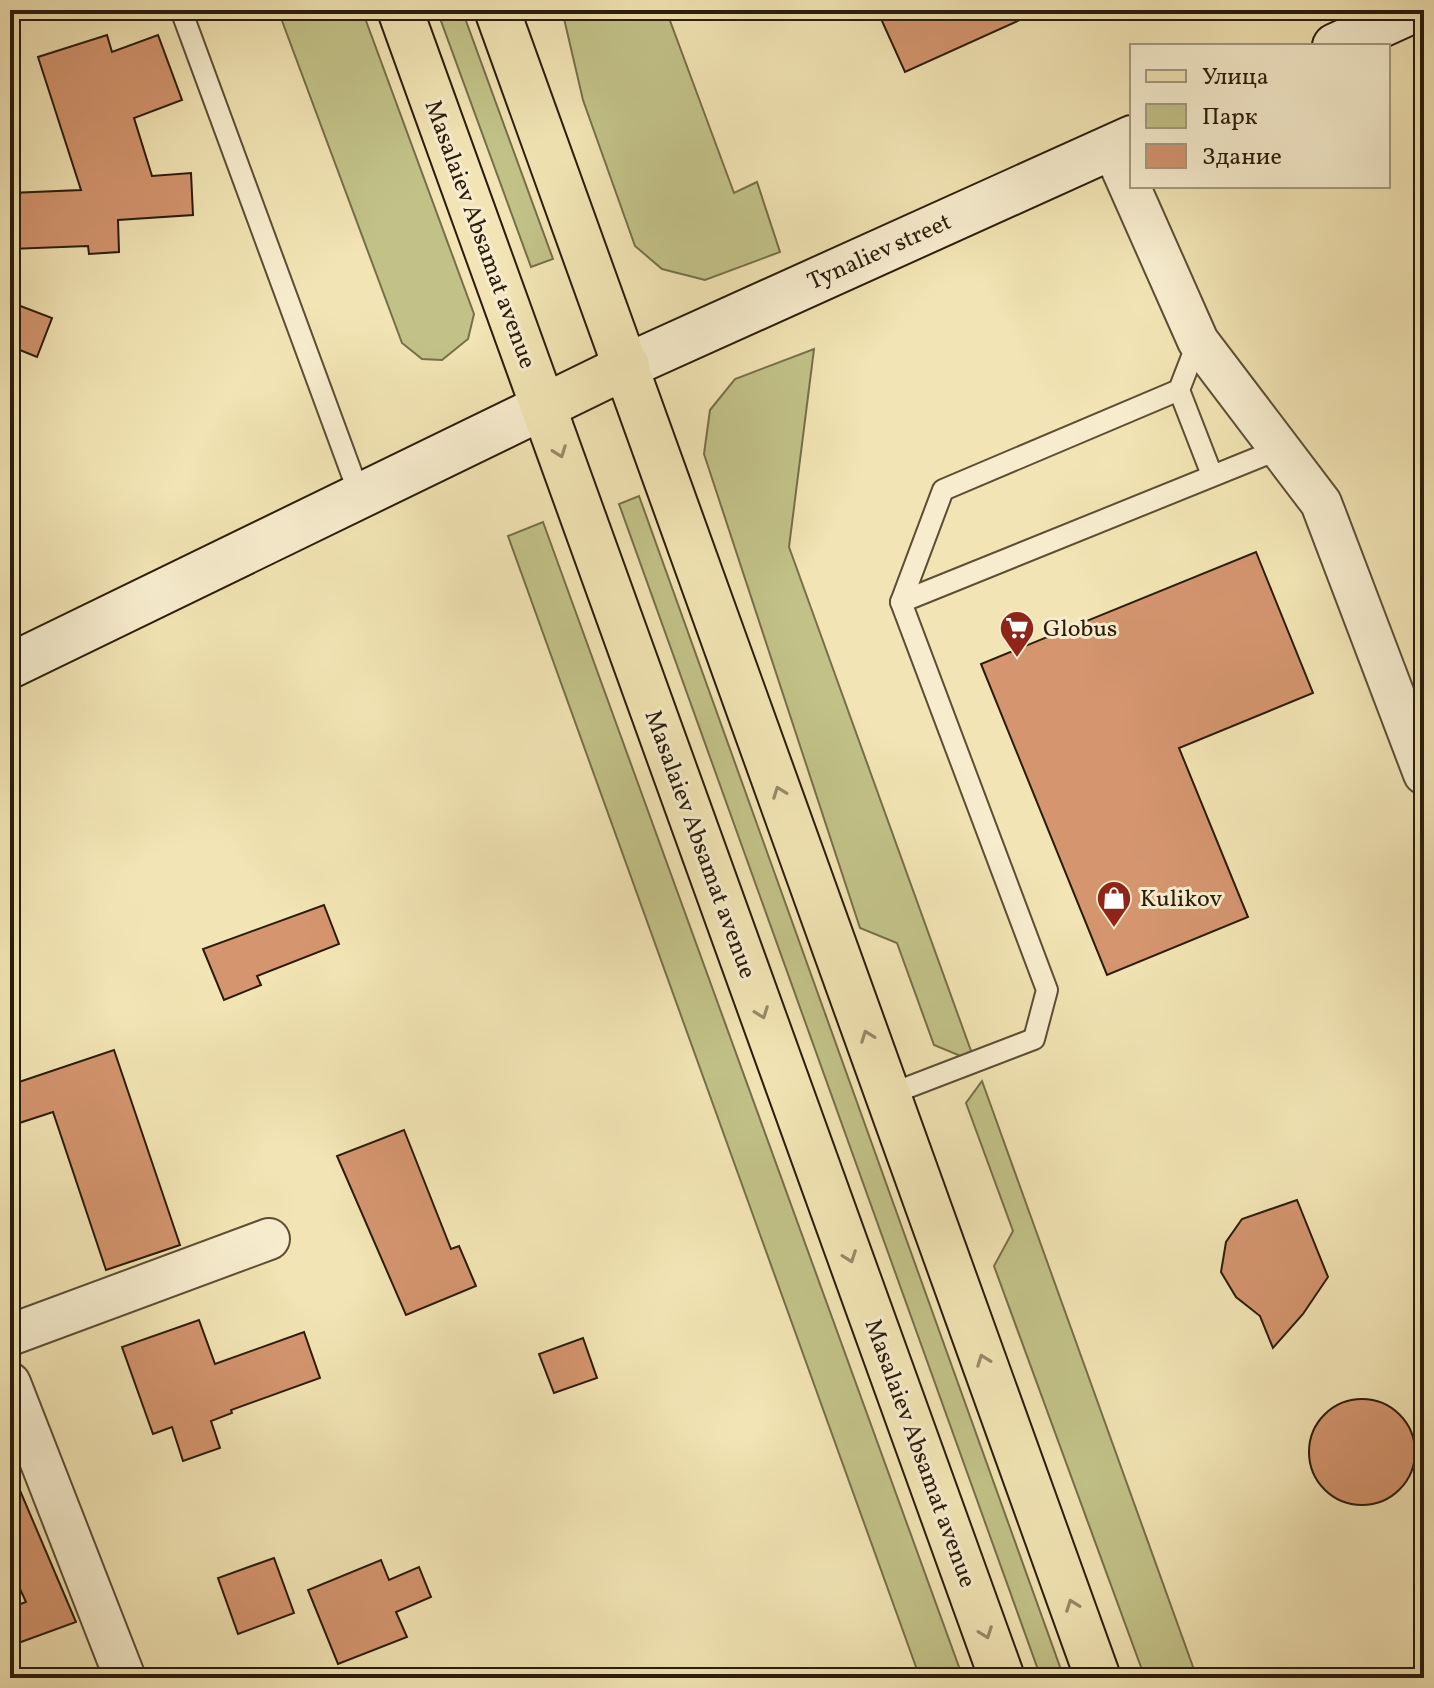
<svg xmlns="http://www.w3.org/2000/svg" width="1434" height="1688" viewBox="0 0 1434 1688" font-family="Vollkorn,serif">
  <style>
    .green { fill: #c2c288; stroke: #766f49; stroke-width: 2 }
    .building { fill: #d4956f; stroke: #2a1c0a; stroke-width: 2 }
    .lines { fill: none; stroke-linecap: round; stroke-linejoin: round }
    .lane-casing { stroke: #5c4e34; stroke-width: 24 }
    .street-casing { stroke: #5c4e34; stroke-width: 44 }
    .secondary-casing { stroke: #2a1c0a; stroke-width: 48 }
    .primary-casing { stroke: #2a1c0a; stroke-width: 48 }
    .lane { stroke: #f7edce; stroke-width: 20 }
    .street { stroke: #f7edce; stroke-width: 40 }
    .secondary { stroke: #f7edce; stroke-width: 44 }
    .primary { stroke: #f2e4b4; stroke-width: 44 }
    .oneway { stroke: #988a68 }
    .labels { text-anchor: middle; stroke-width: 6; stroke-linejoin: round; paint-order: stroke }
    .street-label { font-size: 24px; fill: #2a1c0a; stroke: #f7edce }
    .poi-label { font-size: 24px; fill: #2a1c0a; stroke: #f7edce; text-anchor: start }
  </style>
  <rect width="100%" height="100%" fill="#f2e4b4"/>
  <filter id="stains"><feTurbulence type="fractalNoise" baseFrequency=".0025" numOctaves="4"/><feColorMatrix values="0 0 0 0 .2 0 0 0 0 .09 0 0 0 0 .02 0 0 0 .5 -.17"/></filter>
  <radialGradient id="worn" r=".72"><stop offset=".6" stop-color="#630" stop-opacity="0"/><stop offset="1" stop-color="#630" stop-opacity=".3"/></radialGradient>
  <g class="green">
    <polygon points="278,10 362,10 474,314 468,339 442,360 422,359 402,343"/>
    <polygon points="437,10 462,10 553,259 531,267"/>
    <polygon points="562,10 666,10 734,193 757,182 780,252 705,280 662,269 635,246 583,100"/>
    <polygon points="814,349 789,547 975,1062 934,1045 897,943 860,928 704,454 710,410 735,379"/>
    <polygon points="639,496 1064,1678 1041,1678 619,504"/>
    <polygon points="543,522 963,1678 920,1678 508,536"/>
    <polygon points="982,1081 1197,1678 1145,1678 994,1266 1013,1231 966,1103"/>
  </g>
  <g class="building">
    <polygon points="877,10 1042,10 905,72"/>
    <polygon points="107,35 112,52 158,35 182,100 134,118 152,176 191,173 193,215 118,220 119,252 89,254 88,246 10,249 10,193 81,190 38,57"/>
    <polygon points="10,302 52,318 37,357 10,346"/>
    <polygon points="1256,552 1313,693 1179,748 1248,917 1107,975 981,664"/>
    <polygon points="324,905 339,944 257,976 261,985 224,1000 203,949"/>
    <polygon points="114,1050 180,1245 106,1270 53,1112 10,1126 10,1085"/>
    <polygon points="404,1130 451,1249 459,1246 476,1286 406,1315 337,1156"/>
    <polygon points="1297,1200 1328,1277 1303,1314 1273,1348 1260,1316 1236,1297 1221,1272 1226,1242 1242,1219"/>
    <polygon points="199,1320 215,1364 304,1332 320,1378 231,1410 232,1413 211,1421 220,1448 183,1461 172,1427 153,1434 122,1347"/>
    <polygon points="583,1338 597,1378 554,1393 539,1354"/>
    <circle cx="1362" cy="1452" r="53"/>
    <polygon points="10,1467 76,1622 10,1646 10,1608 26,1602 10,1567"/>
    <polygon points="274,1558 294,1613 238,1634 218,1578"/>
    <polygon points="381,1560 389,1580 419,1567 431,1597 396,1612 407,1637 338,1664 308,1590"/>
  </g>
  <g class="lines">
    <g class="lane-casing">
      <g id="lane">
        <polyline points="181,10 360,496"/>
        <polyline points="1179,390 1212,475"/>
        <polyline points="901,602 943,490 1179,390 1198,341"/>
        <polyline points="888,1095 1034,1039 1047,990 901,602 1282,448"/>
      </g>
    </g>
    <g class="street-casing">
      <g id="street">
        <polyline points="1112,147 1198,341 1321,503 1424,774"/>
        <polyline points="10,1335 269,1239"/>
        <polyline points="10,1383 125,1678"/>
      </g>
    </g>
    <g class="secondary-casing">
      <g id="secondary">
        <polyline points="1335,46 1414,10"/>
        <polyline points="627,366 1132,138"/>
        <polyline points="10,666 543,407"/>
      </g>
    </g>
    <g class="primary-casing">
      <g id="primary">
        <polyline points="400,10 1002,1678"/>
        <polyline points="497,10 1098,1678"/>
        <polyline points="543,407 627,366"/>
      </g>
    </g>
    <use href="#lane" class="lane"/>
    <use href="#street" class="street"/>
    <use href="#secondary" class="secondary"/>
    <use href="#primary" class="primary"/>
  </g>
  <defs><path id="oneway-chevron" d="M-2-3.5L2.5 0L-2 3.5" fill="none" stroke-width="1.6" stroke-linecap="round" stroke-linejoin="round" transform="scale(2)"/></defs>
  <g class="oneway">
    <use href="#oneway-chevron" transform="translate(560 452) rotate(70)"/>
    <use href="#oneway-chevron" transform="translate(779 792) rotate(-110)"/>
    <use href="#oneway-chevron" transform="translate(762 1013) rotate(70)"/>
    <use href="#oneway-chevron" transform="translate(867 1036) rotate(-110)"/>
    <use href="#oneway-chevron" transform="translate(850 1257) rotate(70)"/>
    <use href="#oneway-chevron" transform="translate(983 1360) rotate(-110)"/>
    <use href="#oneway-chevron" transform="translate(1072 1605) rotate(-110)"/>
    <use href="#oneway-chevron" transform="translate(986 1633) rotate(70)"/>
  </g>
  <defs>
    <g id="supermarket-pin" transform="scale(1.8)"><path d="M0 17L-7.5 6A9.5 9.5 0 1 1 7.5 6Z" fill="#8f2418" stroke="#f7edce"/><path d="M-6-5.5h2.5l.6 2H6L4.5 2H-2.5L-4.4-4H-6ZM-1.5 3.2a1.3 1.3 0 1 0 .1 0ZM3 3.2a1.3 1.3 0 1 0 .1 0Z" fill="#fff"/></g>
    <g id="shop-pin" transform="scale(1.8)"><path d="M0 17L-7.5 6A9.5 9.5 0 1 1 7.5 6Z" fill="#8f2418" stroke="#f7edce"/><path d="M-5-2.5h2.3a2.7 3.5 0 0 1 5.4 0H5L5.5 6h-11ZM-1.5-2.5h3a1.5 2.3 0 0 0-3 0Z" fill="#fff"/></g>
  </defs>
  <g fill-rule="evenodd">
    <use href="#supermarket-pin" x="1017" y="628"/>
    <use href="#shop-pin" x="1114" y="898"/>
  </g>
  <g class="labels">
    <g class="street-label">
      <text transform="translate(481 234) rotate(70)" y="8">Masalaiev Absamat avenue</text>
      <text transform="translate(879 251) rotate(-24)" y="8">Tynaliev street</text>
      <text transform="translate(701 844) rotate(70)" y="8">Masalaiev Absamat avenue</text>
      <text transform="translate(921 1453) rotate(70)" y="8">Masalaiev Absamat avenue</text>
    </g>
    <g class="poi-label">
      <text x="1043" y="636">Globus</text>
      <text x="1140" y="906">Kulikov</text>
    </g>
  </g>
  <rect width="1434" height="1688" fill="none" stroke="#f2e4b4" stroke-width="40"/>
  <rect x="12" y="12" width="1410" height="1664" fill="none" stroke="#2a1c0a" stroke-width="4"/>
  <rect x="20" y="20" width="1394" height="1648" fill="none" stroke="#2a1c0a" stroke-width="2"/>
  <rect x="1130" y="44" width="260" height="144" fill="#f7edce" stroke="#a59980" stroke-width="2"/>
  <rect x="1146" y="70" width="40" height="12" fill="#f2e4b4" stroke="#a59980" stroke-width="2"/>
  <text x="1202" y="84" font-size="24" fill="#2a1c0a">Улица</text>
  <rect x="1146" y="104" width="40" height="24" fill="#c2c288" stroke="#a59980" stroke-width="2"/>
  <text x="1202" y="124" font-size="24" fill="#2a1c0a">Парк</text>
  <rect x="1146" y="144" width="40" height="24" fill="#d4956f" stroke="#a59980" stroke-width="2"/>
  <text x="1202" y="164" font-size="24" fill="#2a1c0a">Здание</text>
  <rect width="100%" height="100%" filter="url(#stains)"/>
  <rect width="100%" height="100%" fill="url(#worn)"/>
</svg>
